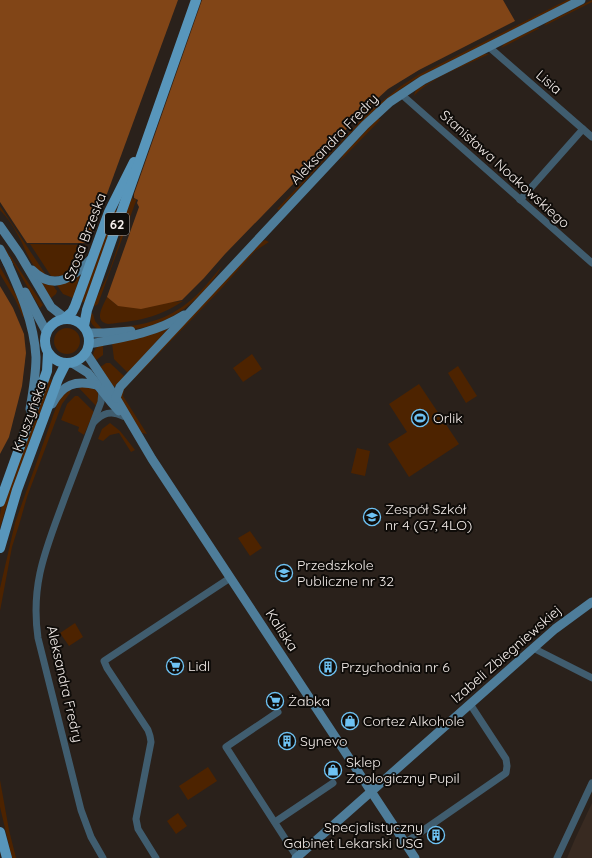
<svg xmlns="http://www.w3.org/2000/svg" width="592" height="858" viewBox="0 0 592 858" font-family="Quicksand,sans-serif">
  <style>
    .built { fill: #382a21 }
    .green { fill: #4d2300 }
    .forest { fill: #814517 }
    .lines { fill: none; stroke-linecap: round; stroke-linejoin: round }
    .street { stroke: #405d6f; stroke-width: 7 }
    .secondary { stroke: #4e7d9a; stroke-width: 9 }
    .primary { stroke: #5896bb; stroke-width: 10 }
    .labels { text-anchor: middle; stroke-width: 4; stroke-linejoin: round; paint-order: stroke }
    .shield { fill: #0f0c09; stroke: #b0aaa7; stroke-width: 1 }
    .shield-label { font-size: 13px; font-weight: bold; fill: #f5eeeb }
    .street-label { font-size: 14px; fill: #f5eeeb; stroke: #0f0c09 }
    .poi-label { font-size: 14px; fill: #f5eeeb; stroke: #0f0c09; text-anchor: start }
  </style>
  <rect width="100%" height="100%" fill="#2a211b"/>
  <polygon class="built" points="592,803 592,858 567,858 575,839"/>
  <g class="green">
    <path d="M567,0H572L419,77C365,110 322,164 279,210L277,209L369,112L401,86L418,75Z"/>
    <polygon points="592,0 592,2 544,26 546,23"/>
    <polygon points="536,28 540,28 501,48 504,44"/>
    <path d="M484,54H489C469,64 427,80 414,96L415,92L417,89Z"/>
    <polygon points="377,119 381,119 340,161 344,154"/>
    <polygon points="132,196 133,199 136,199 136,201 98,304 95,306 93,305 108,275 119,243 124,219"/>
    <path d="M0,206L46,275C31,269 27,252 20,239C15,229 8,218 0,210Z"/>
    <polygon points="116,209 117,211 85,303 81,301 114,210"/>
    <polygon points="265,240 269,242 255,251 220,290 135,378 133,378 260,243"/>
    <path d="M30,244L87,245C81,263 73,278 51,276Z"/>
    <polygon points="5,248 43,305 40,308 5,249"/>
    <path d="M222,266C204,298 170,326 133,329C126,329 118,328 111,328C138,326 163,322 186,304C200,294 211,279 222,266Z"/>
    <polygon points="0,267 19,300 25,316 23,317 15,299 0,274"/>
    <polygon points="80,275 73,298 63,294 56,284"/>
    <polygon points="39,281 52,284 57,291 56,294 50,299"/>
    <path d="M107,297L118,306L183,301C158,318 137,321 108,324C93,321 103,306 107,297Z"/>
    <path d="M91,313L93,314L95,321L102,329H98C91,325 89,321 91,313Z"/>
    <circle cx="67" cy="341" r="13"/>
    <polygon points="168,329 128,373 114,359 112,343"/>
    <path d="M103,344V355L95,361C91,352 94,348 103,344Z"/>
    <polygon points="252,354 262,369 243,382 233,368"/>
    <polygon points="106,363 110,363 125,377 114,387 99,368"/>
    <polygon points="458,366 477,396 466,403 448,373"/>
    <polygon points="49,379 52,380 5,511 0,528 0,515 1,509"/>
    <polygon points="130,382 124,390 123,396 147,434 142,433 121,403 120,393"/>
    <polygon points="419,384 459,444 409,477 388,444 407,432 389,404"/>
    <polygon points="83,385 91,387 97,391 99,397 96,406 79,388"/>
    <polygon points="71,388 70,393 62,404 27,497 19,525 12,547 0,611 0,588 15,523 59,399"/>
    <polygon points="75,396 78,396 94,412 84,435 78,431 79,427 61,420 67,404"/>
    <polygon points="110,423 120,431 135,450 131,452 119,433 110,435 103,441 98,439 102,429"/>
    <polygon points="357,448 370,451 365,476 351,473"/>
    <polygon points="250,531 262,548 250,556 238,538"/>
    <polygon points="75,623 83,637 69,646 60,633"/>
    <polygon points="208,767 217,781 188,800 179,786"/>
    <polygon points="0,780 9,830 16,858 12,858 0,807"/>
    <polygon points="178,813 187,826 176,834 167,821"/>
  </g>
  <g class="forest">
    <polygon points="0,0 178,0 89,243 27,243 0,202"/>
    <polygon points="202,0 503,0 515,21 419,70 388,89 364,111 225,254 204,278 182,300 141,309 118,306 107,297 139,207 137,203 138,200 134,198 134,194"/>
    <polygon points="0,286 13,308 24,334 26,353 22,386 9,437 0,454"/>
  </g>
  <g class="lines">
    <g class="street">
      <polyline points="489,47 592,137"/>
      <polyline points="401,94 592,263"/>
      <polyline points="520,200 583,129"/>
      <path d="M102,391L101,402C89,434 77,465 65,497C47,547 30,582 38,638L81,810L91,837L103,858"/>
      <path d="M94,422C103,413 111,410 123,416"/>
      <polyline points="533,648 592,678"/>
      <polyline points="278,712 226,747 297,857"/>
      <polyline points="275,822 333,783"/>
      <polyline points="405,843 506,773 507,766 506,759 470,704"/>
      <polyline points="156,858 138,829 136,819 151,742 150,736 148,730 107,668 104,661 230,578"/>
      <polyline points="557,858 592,783"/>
    </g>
    <g class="secondary">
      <polyline points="0,226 19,253 51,307 65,318"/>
      <polyline points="0,249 8,264"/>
      <path d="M6,260C20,291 34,322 36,357C36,374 33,392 30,409"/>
      <path d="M32,270C55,293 75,276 92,258"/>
      <polyline points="25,292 46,331"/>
      <polyline points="88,333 104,333 131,331"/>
      <path d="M89,344C122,338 156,333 184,315"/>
      <polyline points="86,353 116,398 152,459 415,858"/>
      <polyline points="72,363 88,373 111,402 119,411"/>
      <polyline points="116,398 120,387 365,125 390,102 423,80 581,0"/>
      <path d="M52,404C63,384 75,380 97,385"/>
      <polyline points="296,858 555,629 592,602"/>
    </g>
    <g class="primary">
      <polyline points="65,318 72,312 75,306 109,212 134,162"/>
      <circle cx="67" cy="341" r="22"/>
      <polyline points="84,326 87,310 196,0"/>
      <polyline points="0,502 47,371 48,353"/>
      <polyline points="0,548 17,490 58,379 66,363"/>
      <polyline points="0,832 7,858"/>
    </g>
  </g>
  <defs>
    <g id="stadium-ring" transform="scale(0.9)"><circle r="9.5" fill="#0f0c09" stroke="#6ec2f3" stroke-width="1.5"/><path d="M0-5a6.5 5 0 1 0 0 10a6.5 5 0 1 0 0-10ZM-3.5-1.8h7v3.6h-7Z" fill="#6ec2f3"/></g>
    <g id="school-ring" transform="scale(0.9)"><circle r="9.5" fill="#0f0c09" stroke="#6ec2f3" stroke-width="1.5"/><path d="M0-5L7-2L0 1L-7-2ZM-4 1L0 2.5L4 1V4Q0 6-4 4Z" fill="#6ec2f3"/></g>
    <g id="supermarket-ring" transform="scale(0.9)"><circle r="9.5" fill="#0f0c09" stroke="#6ec2f3" stroke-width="1.5"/><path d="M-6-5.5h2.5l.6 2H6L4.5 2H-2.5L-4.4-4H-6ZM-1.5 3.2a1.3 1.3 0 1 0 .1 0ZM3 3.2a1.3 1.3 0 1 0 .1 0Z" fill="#6ec2f3"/></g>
    <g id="building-ring" transform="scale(0.9)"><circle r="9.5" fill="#0f0c09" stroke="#6ec2f3" stroke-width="1.5"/><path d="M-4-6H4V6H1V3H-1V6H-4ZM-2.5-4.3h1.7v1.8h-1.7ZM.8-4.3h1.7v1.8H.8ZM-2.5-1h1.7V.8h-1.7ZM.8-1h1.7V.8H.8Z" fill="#6ec2f3"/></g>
    <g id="shop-ring" transform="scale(0.9)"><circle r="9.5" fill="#0f0c09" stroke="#6ec2f3" stroke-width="1.5"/><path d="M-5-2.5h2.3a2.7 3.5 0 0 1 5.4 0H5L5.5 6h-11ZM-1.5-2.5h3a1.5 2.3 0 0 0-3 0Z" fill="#6ec2f3"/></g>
  </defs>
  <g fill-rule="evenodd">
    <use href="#stadium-ring" x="420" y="418"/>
    <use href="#school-ring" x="372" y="517"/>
    <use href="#school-ring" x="284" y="573"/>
    <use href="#supermarket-ring" x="175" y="666"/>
    <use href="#building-ring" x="328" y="667"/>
    <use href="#supermarket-ring" x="275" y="701"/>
    <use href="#shop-ring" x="350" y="721"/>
    <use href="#building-ring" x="287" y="741"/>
    <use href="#shop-ring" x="333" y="770"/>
    <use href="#building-ring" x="436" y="835"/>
  </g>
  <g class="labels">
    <rect class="shield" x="105" y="213" width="24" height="22" rx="3"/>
    <g class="shield-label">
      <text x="117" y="229">62</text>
    </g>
    <g class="street-label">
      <text transform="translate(549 82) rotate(41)" y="5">Lisia</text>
      <text transform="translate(334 139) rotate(-46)" y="5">Aleksandra Fredry</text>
      <text transform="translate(505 169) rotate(42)" y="5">Stanisława Noakowskiego</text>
      <text transform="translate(85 237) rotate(-69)" y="5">Szosa Brzeska</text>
      <text transform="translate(29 416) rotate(-70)" y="5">Kruszyńska</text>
      <text transform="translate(282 630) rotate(57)" y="5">Kaliska</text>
      <text transform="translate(506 654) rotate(-41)" y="5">Izabeli Zbiegniewskiej</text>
      <text transform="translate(65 684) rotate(77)" y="5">Aleksandra Fredry</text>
    </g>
    <g class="poi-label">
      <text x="433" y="423">Orlik</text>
      <text x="385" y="514">Zespół Szkół<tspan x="385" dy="16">nr 4 (G7, 4LO)</tspan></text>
      <text x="297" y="570">Przedszkole<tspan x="297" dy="16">Publiczne nr 32</tspan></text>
      <text x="188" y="671">Lidl</text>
      <text x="341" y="672">Przychodnia nr 6</text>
      <text x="288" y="706">Żabka</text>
      <text x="363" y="726">Cortez Alkohole</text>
      <text x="300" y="746">Synevo</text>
      <text x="346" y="767">Sklep<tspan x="346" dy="16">Zoologiczny Pupil</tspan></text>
      <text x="423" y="832" text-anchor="end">Specjalistyczny<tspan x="423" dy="16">Gabinet Lekarski USG</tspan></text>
    </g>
  </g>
</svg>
